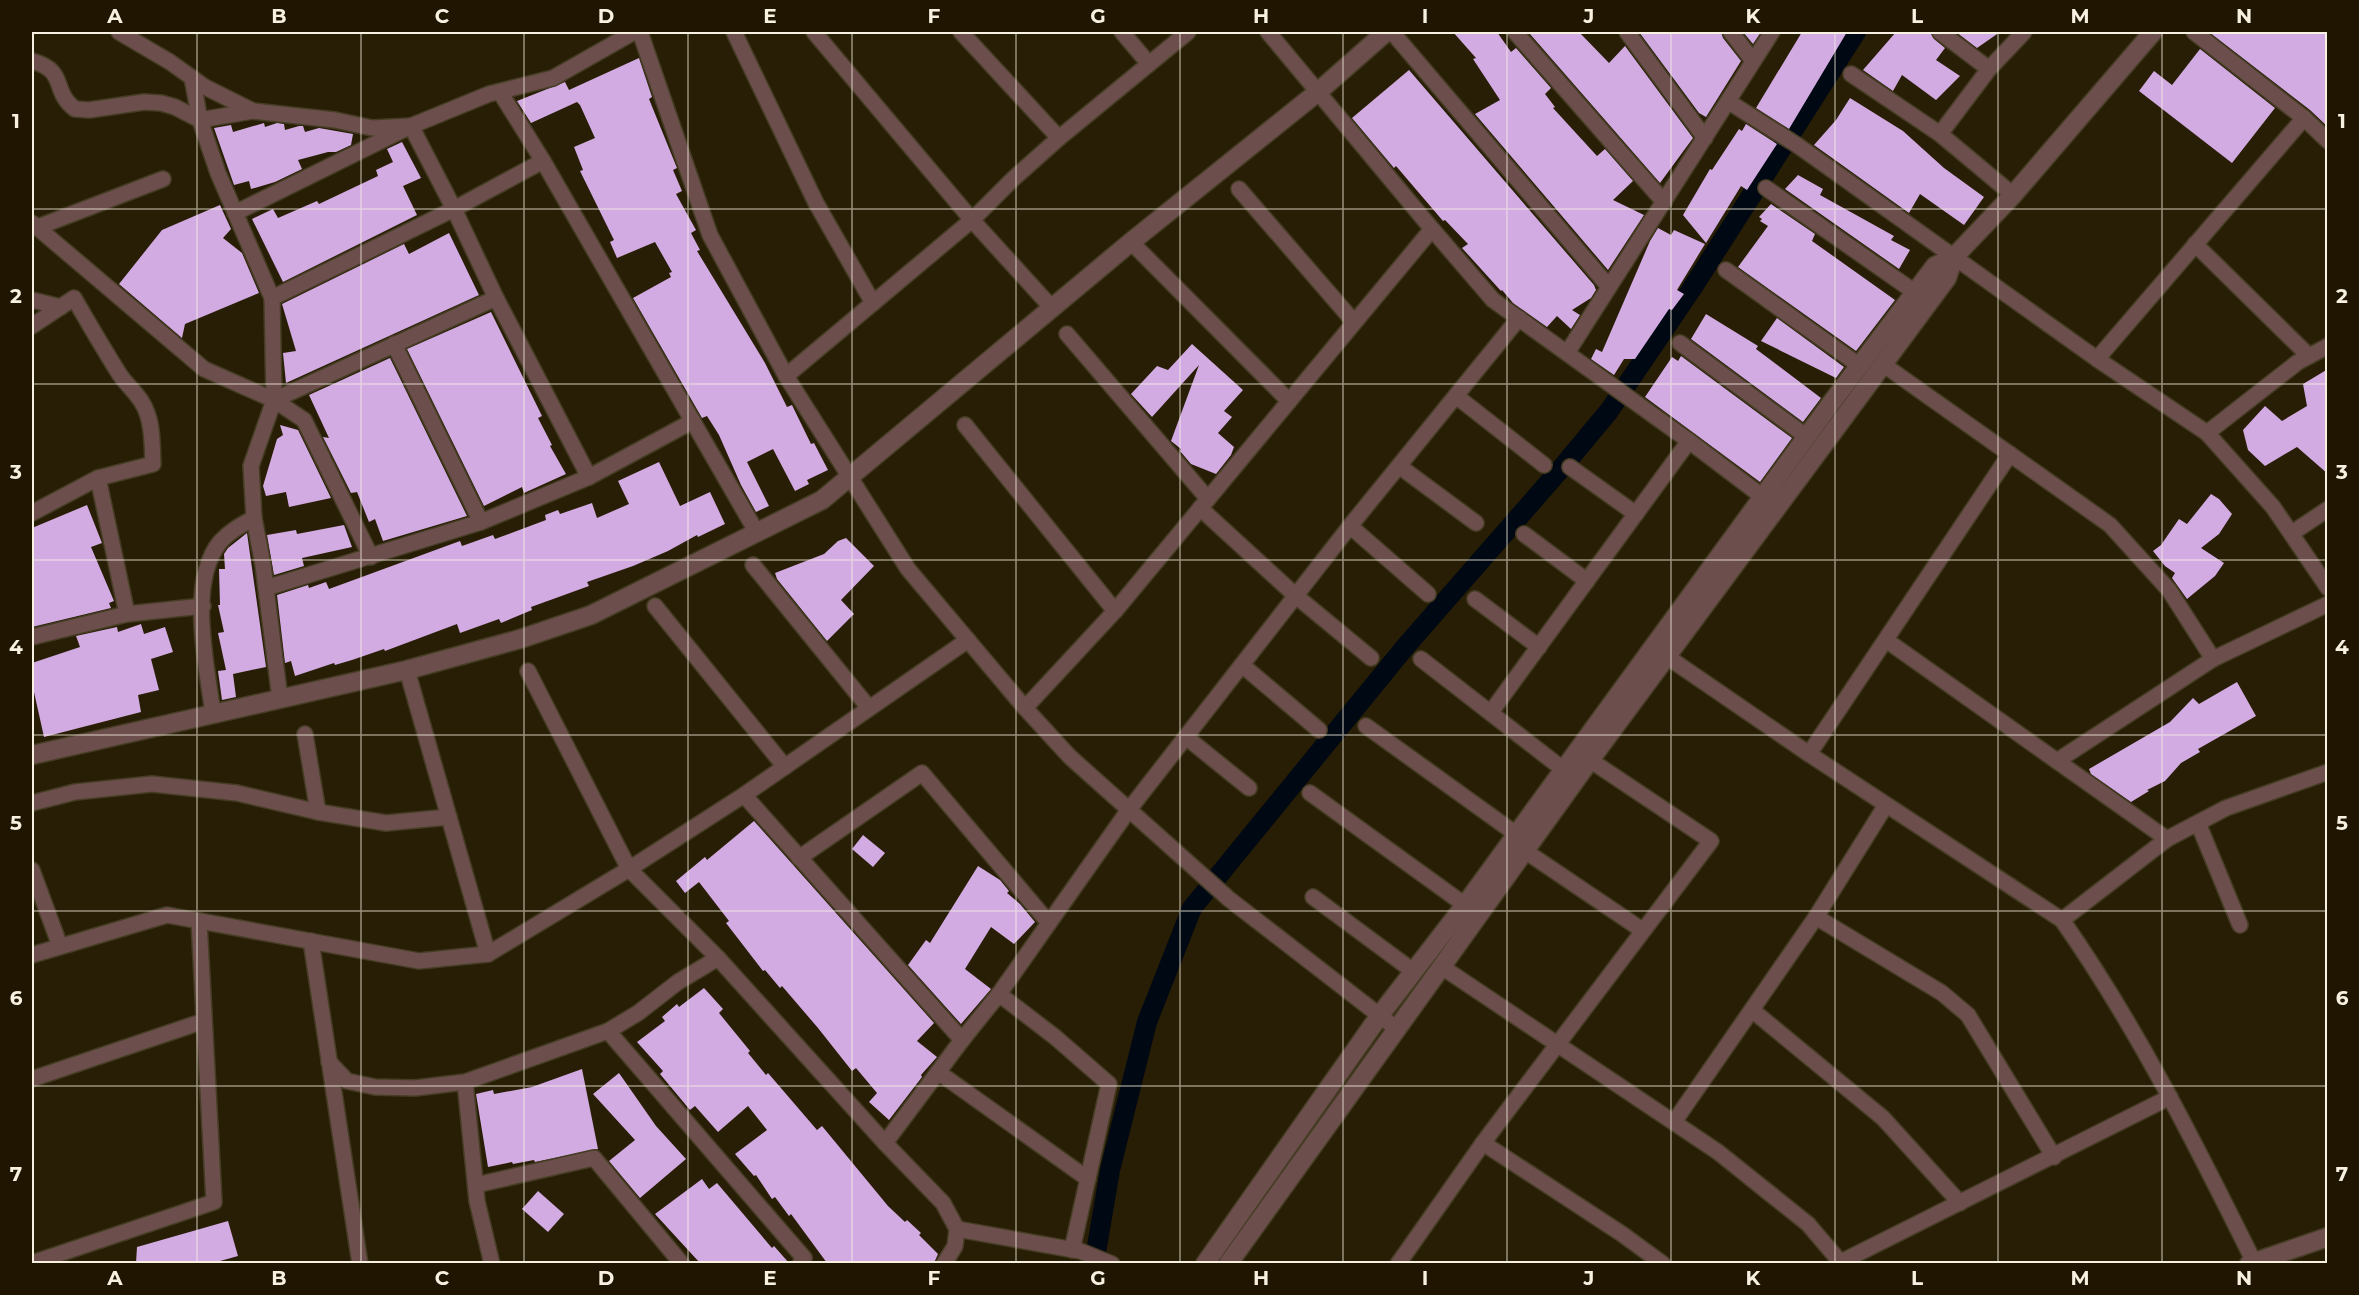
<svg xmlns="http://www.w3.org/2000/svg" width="2359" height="1295" viewBox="0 0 2359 1295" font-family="Montserrat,sans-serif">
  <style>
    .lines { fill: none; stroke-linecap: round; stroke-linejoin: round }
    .canal { stroke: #000913; stroke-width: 20 }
    .building { fill: #d2abe2 }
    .minor-casing { stroke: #453c24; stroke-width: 18 }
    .tertiary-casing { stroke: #453c24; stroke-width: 21 }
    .minor { stroke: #6c4f4c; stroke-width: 15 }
    .tertiary { stroke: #6c4f4c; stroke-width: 18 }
    .grid { fill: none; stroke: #f8f1e2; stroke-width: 1.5; stroke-opacity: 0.55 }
    .neatline { fill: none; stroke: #f8f1e2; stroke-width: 2 }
    .grid-label { font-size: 20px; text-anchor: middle; font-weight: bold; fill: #f8f1e2 }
  </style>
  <rect width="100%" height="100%" fill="#281e05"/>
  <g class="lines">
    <polyline class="canal" points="1094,1264 1110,1170 1147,1022 1192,908 1406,646 1565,464 1609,411 1691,290 1856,32"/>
  </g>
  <g class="building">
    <polygon points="1453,32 1497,32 1511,52 1516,48 1551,88 1545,94 1555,107 1553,108 1597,156 1605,149 1633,181 1613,200 1644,215 1608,270 1475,114 1500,100 1473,59 1476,58"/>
    <polygon points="1533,32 1579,32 1609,63 1625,46 1693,138 1660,183 1530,34"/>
    <polygon points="1639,32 1721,32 1723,38 1741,61 1706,117 1699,113"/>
    <polygon points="1743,32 1761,32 1753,44"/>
    <polygon points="1802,32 1847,32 1789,129 1756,108"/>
    <polygon points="1896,32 1930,32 1934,39 1945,48 1936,60 1960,76 1936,100 1902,75 1893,91 1863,70"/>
    <polygon points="1956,32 2000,32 1977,48"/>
    <polygon points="2209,32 2328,32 2328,127 2310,110"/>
    <polygon points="2200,49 2275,108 2232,163 2139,91 2154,71 2172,85"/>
    <polygon points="639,58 652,97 649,99 677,168 673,170 682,191 676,194 696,230 691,233 700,250 697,251 765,363 787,407 792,405 811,444 814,443 828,470 807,480 809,484 795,491 773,449 747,462 769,506 756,512 741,485 719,435 707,416 702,418 633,298 671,277 669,273 672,272 655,242 617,258 610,242 614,240 580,171 583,170 574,147 595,138 580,105 577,102 531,123 517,101 565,82 569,90"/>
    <polygon points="1409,70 1594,285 1596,290 1591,298 1572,310 1580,315 1571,329 1557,316 1547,327 1513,303 1502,290 1501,291 1462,248 1468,244 1445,220 1443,221 1396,166 1394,168 1352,118"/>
    <polygon points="1850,98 1903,131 1944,168 1984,197 1964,225 1920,194 1909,213 1814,145 1836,120"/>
    <polygon points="264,123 265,127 277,123 284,124 285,130 299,126 303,126 305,132 319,128 353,134 351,145 336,152 328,152 298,160 302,169 275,182 251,189 249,181 234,185 214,128 231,125 233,132"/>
    <polygon points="1746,124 1777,144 1747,190 1741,186 1706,243 1683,215 1710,169 1712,170 1739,129 1742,131"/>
    <polygon points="402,142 421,178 403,186 417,215 283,282 252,219 273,209 278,218 317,201 319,204 378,176 376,170 393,162 387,149"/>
    <polygon points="1798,175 1823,189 1820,195 1894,236 1891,240 1910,250 1899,269 1785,189"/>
    <polygon points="1771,204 1815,234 1812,241 1895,300 1856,351 1738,267 1768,226 1760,221 1762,219 1759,217"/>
    <polygon points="220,205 231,229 223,238 242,253 259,293 185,324 182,338 119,284 162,230"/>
    <polygon points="1658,228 1671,235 1674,230 1705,244 1677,290 1684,294 1672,310 1669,309 1635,359 1624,359 1614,375 1591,359 1596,349 1602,352 1650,241"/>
    <polygon points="449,233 479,295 286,383 283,353 296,351 282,304 404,244 409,254"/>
    <polygon points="491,312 542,416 538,418 552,445 550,446 566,474 524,493 522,487 484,506 407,349"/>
    <polygon points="1706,314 1758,346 1756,349 1821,398 1803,422 1691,339"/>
    <polygon points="1777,318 1844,367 1836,378 1761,341"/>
    <polygon points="1192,344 1243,390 1224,411 1232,417 1218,433 1234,447 1231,455 1216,474 1191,464 1180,451 1181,449 1171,441 1199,365 1152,417 1131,394 1157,366 1168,370"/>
    <polygon points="1681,356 1792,438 1760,482 1645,397 1672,357 1678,361"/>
    <polygon points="390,358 467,516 383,541 375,519 369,522 357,492 351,493 323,437 329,438 309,395"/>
    <polygon points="2328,369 2328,474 2297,447 2265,466 2248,450 2243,430 2265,406 2282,421 2307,406 2303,384"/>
    <polygon points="280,425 298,430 331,498 289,507 286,492 266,496 263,486 277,439 283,435"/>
    <polygon points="659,462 680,506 710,492 725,524 698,537 697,535 668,551 633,566 587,582 589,586 531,607 532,610 501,623 499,619 460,633 457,624 385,651 384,649 352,660 335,665 334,663 295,676 291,661 285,663 277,595 308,585 309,588 326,582 329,589 460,541 462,546 493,535 495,539 546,520 545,515 558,510 560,514 592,503 597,518 629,504 618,481"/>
    <polygon points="2211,494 2219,499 2232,514 2219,534 2201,548 2224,563 2215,576 2187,599 2172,578 2175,573 2165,566 2153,551 2161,545 2179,519 2187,524"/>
    <polygon points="87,505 102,543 91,547 114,601 109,603 111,608 32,627 32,528"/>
    <polygon points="344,525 352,547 302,558 304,566 274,575 267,535 296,530 297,534"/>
    <polygon points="247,533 266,667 233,674 236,697 222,700 218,671 226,670 218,633 224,632 218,605 220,605 219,569 225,569 224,554 228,548"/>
    <polygon points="846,538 874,566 841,600 854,614 827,641 777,579 775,573 824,554 838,541"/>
    <polygon points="141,624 144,634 165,627 173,652 151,659 159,690 138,695 141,712 44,737 32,683 32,663 80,647 76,636 117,627 118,632"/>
    <polygon points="2237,682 2256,716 2198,749 2200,752 2181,763 2165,781 2147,790 2149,791 2131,802 2091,774 2089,769 2170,722 2193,698 2199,704"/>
    <polygon points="754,821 934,1023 917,1041 937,1057 921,1075 922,1077 889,1120 869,1102 877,1093 856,1068 852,1071 818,1028 782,986 780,988 765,970 763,971 726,923 729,921 699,882 685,893 676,881 705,857 707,860"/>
    <polygon points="863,835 885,853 873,867 852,849"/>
    <polygon points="978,866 1000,880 1009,891 1007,893 1020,904 1035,922 1014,944 991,927 965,969 991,989 961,1024 908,965 926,940 930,943"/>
    <polygon points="704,988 723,1009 719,1013 750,1051 748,1053 766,1075 768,1073 817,1130 822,1126 888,1206 905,1222 907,1220 921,1233 919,1235 938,1254 934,1263 827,1263 791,1214 789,1216 775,1197 772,1199 756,1175 754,1176 735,1154 767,1130 748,1106 718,1132 695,1106 690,1110 660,1074 663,1071 637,1042 665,1021 662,1017 677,1004 679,1007"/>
    <polygon points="582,1069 598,1149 535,1162 534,1160 513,1164 512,1162 488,1167 476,1094 493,1090 494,1094 532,1087"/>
    <polygon points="619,1073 656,1126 686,1159 640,1198 609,1161 635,1140 593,1094"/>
    <polygon points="702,1179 709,1189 717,1183 772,1248 774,1246 789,1263 700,1263 655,1214"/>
    <polygon points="538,1191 564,1214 548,1232 522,1209"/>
    <polygon points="228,1221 238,1256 213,1263 136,1263 137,1247"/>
  </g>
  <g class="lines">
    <g class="minor-casing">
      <g id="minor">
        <polyline points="119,32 170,62 205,87 253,111"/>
        <polyline points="640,32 710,235 786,376 908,569 1025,708 1070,757 1229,899 1397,1029"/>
        <polyline points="734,32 816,203 873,303"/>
        <polyline points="814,32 972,220 1052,308"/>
        <polyline points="961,32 1059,138"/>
        <polyline points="1122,32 1149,64"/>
        <polyline points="1392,32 1609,287"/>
        <polyline points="1515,32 1664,202"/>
        <polyline points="1627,32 1705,138"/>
        <polyline points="1731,32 1753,61"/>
        <polyline points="1940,32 1989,69"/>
        <polyline points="2194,32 2304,118 2328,141"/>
        <path d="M32,61C68,71 51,91 75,109L89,110L144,102L161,103L175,107L200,120L253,111L335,120L372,128L411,126L454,209L496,298L589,477"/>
        <polyline points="1851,74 1940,134 2013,195"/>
        <polyline points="192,78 200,120 218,173 272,298 274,400 251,466 254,518 263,565 280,699"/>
        <polyline points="500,92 543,161 757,533"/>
        <polyline points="1729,102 1797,145 2097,359 2207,433 2298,362 2328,346"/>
        <polyline points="1940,134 1989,69 2024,32"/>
        <polyline points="1766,188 1916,293"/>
        <polyline points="1239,189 1354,322"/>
        <polyline points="235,213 411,126 489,94 553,78 634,32"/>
        <polyline points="32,223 204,369 274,400 304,420 371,557"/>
        <polyline points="38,227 163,179"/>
        <polyline points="1432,229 1493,300 1689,441 1763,497"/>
        <polyline points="1131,242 1289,401"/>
        <polyline points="2195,244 2309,356"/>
        <polyline points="1726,270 1860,366"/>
        <polyline points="272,298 454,209 543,161"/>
        <polyline points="32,300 61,307"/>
        <path d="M32,326L74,298C89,324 104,350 120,375C129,388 142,397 147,413C153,429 152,447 153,464L98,478L32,513"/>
        <polyline points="1067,334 1208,499"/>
        <polyline points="1680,343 1807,437"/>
        <polyline points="394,344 481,522"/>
        <polyline points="1567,353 1772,32"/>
        <polyline points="2097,359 2304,118"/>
        <polyline points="1884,365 2110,525 2169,590 2213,659 2328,604"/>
        <polyline points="786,376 972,220 1013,179 1059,138 1188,32"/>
        <polyline points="1456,396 1544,465"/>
        <polyline points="274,400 496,298"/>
        <polyline points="965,425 1115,611 1025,708"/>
        <polyline points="2207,433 2273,507 2328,588"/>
        <path d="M2010,454L1809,754L2062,920C2137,1027 2196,1145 2254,1262"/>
        <polyline points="1399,466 1476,523"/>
        <polyline points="1570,467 1636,514"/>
        <polyline points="98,478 127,614"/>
        <polyline points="1200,508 1296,596 1371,658"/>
        <polyline points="1350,526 1519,318"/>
        <polyline points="2292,533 2328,509"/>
        <polyline points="1524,534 1587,581"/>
        <polyline points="753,565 869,708"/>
        <polyline points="266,588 481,522 589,477 693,421"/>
        <polyline points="1475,599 1539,647"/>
        <polyline points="655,606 785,767"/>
        <polyline points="1115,611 1432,229 1268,32"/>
        <polyline points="32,637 127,614 203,606"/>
        <polyline points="1886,640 2167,839"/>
        <polyline points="1666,656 1809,754"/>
        <polyline points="1421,659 1564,770"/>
        <polyline points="1242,665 1319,730"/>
        <polyline points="407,670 488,954 629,869 718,958 885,1143 943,1203 957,1229 955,1246 944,1264"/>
        <polyline points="528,671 629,869 744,795 968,640"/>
        <polyline points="1491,712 1689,441"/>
        <path d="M213,714C207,666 187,583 220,542C230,531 241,525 254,518"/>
        <polyline points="1366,726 1516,834"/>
        <polyline points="305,734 318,812"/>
        <polyline points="1186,737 1249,788"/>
        <polyline points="2057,761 2213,659"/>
        <polyline points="1310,793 1465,905"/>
        <polyline points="744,795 962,1040 885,1143"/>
        <polyline points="32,803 75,792 152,784 237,793 318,812 386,823 449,817"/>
        <polyline points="1886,805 1816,917 1942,993 1968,1015 2054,1157"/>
        <polyline points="2198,823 2240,925"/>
        <polyline points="1525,851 1642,930"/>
        <polyline points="799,858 922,773 1049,923 999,994 962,1040"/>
        <polyline points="32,870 60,946"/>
        <polyline points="1313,897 1413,971"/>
        <polyline points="2062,920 2167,839 2226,808 2328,772"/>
        <polyline points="1049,923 1128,811 1350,526 1428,594"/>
        <polyline points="311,941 360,1264"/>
        <polyline points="32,955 167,915 419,961 488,954"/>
        <polyline points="1442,967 1718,1152 1808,1224 1842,1264"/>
        <polyline points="999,994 1055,1037 1109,1084 1072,1250"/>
        <polyline points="1752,1010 1883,1118 1960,1203"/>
        <polyline points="608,1031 804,1258 800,1264"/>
        <polyline points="329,1062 347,1081 375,1087 415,1088 465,1082 608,1031 638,1013 678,982 718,958"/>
        <polyline points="938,1072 1088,1179"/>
        <polyline points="32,1079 204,1021"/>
        <polyline points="465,1082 477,1201 492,1264"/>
        <polyline points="1674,1122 1816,917"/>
        <polyline points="1483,1143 1622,1234 1663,1264"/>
        <polyline points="476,1185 594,1158 682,1264"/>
        <polyline points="957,1229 1080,1251 1112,1264"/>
        <polyline points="1841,1262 2170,1097"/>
        <polyline points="32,1263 214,1202 199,921"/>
        <polyline points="1398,1264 1483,1143 1711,841 1590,760"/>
      </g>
    </g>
    <g class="tertiary-casing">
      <g id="tertiary">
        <polyline points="32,755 407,670 520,639 591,615 822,500 1131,242 1319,91 1386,32"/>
        <polyline points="1205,1264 1380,1015 1465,905 1832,402 1935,266 1954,257 2013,195 2153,32"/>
        <polyline points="1228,1264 1590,760 1947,278 1954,257"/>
        <polyline points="2249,1264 2328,1237"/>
      </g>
    </g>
    <use href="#minor" class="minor"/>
    <use href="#tertiary" class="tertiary"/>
  </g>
  <path class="grid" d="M197,32V1264M361,32V1264M524,32V1264M688,32V1264M852,32V1264M1016,32V1264M1180,32V1264M1343,32V1264M1507,32V1264M1671,32V1264M1835,32V1264M1998,32V1264M2162,32V1264M32,209H2328M32,384H2328M32,560H2328M32,735H2328M32,911H2328M32,1086H2328"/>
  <rect width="2359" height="1295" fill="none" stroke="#1f1500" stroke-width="66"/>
  <rect x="33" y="33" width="2293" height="1229" class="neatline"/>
  <g class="grid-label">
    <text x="115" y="23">A</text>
    <text x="279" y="23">B</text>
    <text x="442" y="23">C</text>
    <text x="606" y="23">D</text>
    <text x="770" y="23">E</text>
    <text x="934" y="23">F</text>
    <text x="1098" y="23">G</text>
    <text x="1261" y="23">H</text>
    <text x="1425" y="23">I</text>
    <text x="1589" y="23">J</text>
    <text x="1753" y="23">K</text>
    <text x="1917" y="23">L</text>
    <text x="2080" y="23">M</text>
    <text x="2244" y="23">N</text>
    <text x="16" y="128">1</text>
    <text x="2342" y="128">1</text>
    <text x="16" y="303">2</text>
    <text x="2342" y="303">2</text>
    <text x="16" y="479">3</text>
    <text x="2342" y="479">3</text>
    <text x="16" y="654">4</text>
    <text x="2342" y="654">4</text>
    <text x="16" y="830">5</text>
    <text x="2342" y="830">5</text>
    <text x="16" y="1005">6</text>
    <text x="2342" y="1005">6</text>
    <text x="16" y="1181">7</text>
    <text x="2342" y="1181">7</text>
    <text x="115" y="1285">A</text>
    <text x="279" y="1285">B</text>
    <text x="442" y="1285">C</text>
    <text x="606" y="1285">D</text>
    <text x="770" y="1285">E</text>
    <text x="934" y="1285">F</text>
    <text x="1098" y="1285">G</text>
    <text x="1261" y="1285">H</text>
    <text x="1425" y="1285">I</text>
    <text x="1589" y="1285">J</text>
    <text x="1753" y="1285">K</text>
    <text x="1917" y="1285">L</text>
    <text x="2080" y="1285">M</text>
    <text x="2244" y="1285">N</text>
  </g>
</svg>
